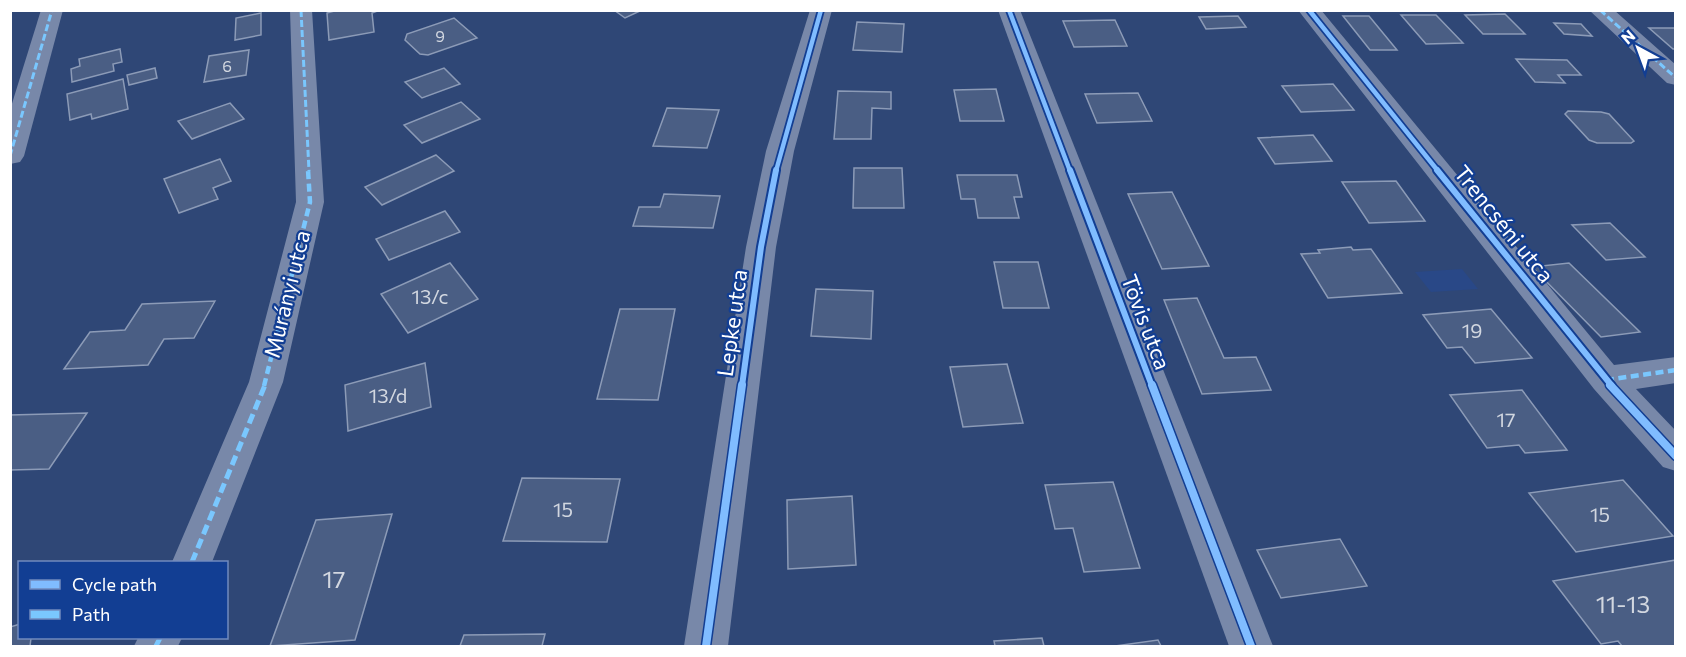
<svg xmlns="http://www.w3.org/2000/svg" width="1686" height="657" viewBox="0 0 1686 657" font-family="Commissioner,sans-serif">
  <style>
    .water { fill: #294887 }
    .building { fill: #4a5e84; stroke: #8c9bb7; stroke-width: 1.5 }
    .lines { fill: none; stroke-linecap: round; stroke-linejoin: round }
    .minor { fill: #7888a9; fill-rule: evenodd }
    .quiet-far2 { stroke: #7ac7fe; stroke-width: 3; stroke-dasharray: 7 3; stroke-linecap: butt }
    .quiet-far1 { stroke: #7ac7fe; stroke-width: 4.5; stroke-dasharray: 8 4.5; stroke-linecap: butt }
    .quiet { stroke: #7ac7fe; stroke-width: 5; stroke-dasharray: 10 5; stroke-linecap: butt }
    .cycleway-far2-casing { stroke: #123e93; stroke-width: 8 }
    .cycleway-far1-casing { stroke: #123e93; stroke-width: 10 }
    .cycleway-casing { stroke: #123e93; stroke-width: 11 }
    .cycleway-far2 { stroke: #80bcff; stroke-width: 4.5 }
    .cycleway-far1 { stroke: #80bcff; stroke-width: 6 }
    .cycleway { stroke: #80bcff; stroke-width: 8 }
    .labels { text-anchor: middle; stroke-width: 4.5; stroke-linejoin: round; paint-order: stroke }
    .far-number-label { font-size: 16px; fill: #d2d7e0 }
    .number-label { font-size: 20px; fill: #d2d7e0 }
    .street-label { font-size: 22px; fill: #fff; stroke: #123e93 }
    .near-number-label { font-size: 24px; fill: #d2d7e0 }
  </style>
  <rect width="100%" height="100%" fill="#2f4776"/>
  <polygon class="water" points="1462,269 1478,289 1431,292 1415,272"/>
  <g class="building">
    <polygon points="338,10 380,10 372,13 374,32 329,40 327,13"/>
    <polygon points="614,10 642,10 625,18"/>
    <polygon points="261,13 261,35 235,40 236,18"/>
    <polygon points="1505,14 1525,34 1483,34 1465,15"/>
    <polygon points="1401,15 1436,15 1463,43 1426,44"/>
    <polygon points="1238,16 1246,27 1206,29 1199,17"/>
    <polygon points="1343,16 1369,16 1397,50 1370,50"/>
    <polygon points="454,18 477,38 428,55 420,54 405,40 407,34"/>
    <polygon points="1115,20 1127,46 1074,47 1063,21"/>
    <polygon points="857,22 904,24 902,52 853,50"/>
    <polygon points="1554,23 1581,24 1592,36 1564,34"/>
    <polygon points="1649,28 1676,28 1676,49 1673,49"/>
    <polygon points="120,49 122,62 113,64 114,71 72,82 71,69 80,66 79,59"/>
    <polygon points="249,50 246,75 204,82 209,56"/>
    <polygon points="1516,59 1567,60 1581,75 1558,75 1565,83 1535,82"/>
    <polygon points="155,68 157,78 129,85 127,75"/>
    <polygon points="444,68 460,84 422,98 405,82"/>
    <polygon points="123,79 128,109 92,119 91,114 70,120 67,94"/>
    <polygon points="1333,84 1354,110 1301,112 1282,86"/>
    <polygon points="996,89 1004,121 960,121 954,90"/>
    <polygon points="838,91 891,92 891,109 872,108 871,139 834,139"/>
    <polygon points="1138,93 1152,121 1097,123 1085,94"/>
    <polygon points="461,102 480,119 422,143 404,125"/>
    <polygon points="230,103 244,119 192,139 178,121"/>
    <polygon points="667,108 719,110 707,148 653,146"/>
    <polygon points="1568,111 1601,112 1609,114 1634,141 1631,143 1597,143 1589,140 1565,114"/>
    <polygon points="1313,135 1332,161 1275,164 1258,138"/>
    <polygon points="436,155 454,171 382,205 365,187"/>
    <polygon points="220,159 231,181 213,188 218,199 179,213 164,179"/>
    <polygon points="854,168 902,168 904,208 853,208"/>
    <polygon points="957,175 1017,175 1022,197 1014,197 1019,218 978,218 975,199 961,199"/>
    <polygon points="1396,181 1425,221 1369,223 1342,182"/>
    <polygon points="1172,192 1209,266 1162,269 1128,194"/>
    <polygon points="664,194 720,196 713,228 633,226 639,207 660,207"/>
    <polygon points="445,211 460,232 389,260 376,239"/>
    <polygon points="1610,223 1645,257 1606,260 1572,225"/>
    <polygon points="1351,247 1353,250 1371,249 1402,293 1328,298 1301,254 1320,253 1318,250"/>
    <polygon points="994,262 1038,262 1049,308 1003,308"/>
    <polygon points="450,263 478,299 408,333 381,294"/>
    <polygon points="1569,263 1640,332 1601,337 1532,267"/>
    <polygon points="816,289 873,291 871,339 811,336"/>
    <polygon points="1197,298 1224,358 1256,357 1271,390 1202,394 1164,300"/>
    <polygon points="215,301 194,338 164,339 148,365 64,369 90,332 125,330 142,304"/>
    <polygon points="620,309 675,309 658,400 597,399"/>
    <polygon points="1491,309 1532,358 1475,363 1462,347 1447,348 1423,315"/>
    <polygon points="425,363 431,407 348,431 345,385"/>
    <polygon points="1007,364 1023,423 963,427 950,367"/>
    <polygon points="1522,390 1567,450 1525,453 1519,445 1487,448 1450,395"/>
    <polygon points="87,413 49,469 10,470 10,415"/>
    <polygon points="522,478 620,479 607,542 503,541"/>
    <polygon points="1623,480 1673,536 1576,552 1529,493"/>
    <polygon points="1113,482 1140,568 1084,572 1073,528 1055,529 1045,485"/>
    <polygon points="852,496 856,565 788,569 787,500"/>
    <polygon points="392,514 355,640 270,646 316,520"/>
    <polygon points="1340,539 1367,586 1281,598 1257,550"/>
    <polygon points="1676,560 1676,646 1622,646 1618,641 1601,644 1553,581"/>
    <polygon points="20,624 20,638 31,638 30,646 10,646 10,627"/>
    <polygon points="545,634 542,646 460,646 464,635"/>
    <polygon points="1042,638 1044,646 995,646 994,641"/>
    <polygon points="1158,640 1161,646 1115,646"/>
  </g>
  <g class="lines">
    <g class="minor">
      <polygon points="41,10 63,10 24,156 20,162 10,164 10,110"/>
      <polygon points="290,10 312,10 324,202 283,382 212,562 172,562 249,382 296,202"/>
      <polygon points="810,10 832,10 794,151 776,247 728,646 684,646 746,247 766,151"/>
      <polygon points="998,10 1020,10 1273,646 1229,646"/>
      <polygon points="1298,10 1321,10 1614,365 1676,357 1676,383 1636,389 1676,431 1676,471 1663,467 1594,389"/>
      <polygon points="1589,10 1614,10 1676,65 1676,85 1667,83"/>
      <polygon points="138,638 182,638 178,646 134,646"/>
    </g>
    <g class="quiet-far2">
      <polyline points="301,10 309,171"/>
      <polyline points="1600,10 1676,78"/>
      <polyline points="10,156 52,10"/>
    </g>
    <g class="quiet-far1">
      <polyline points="1606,380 1676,370"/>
      <polyline points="264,386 310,202 308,170"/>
    </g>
    <g class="quiet">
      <polyline points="192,562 265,385"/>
      <polyline points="156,646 160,638"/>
    </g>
    <g class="cycleway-far2-casing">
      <g id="cycleway-far2">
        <polyline points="1009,10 1070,171"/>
        <polyline points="1309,10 1438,171"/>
        <polyline points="776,171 821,10"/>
      </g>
    </g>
    <g class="cycleway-far1-casing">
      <g id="cycleway-far1">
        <polyline points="1070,170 1152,386"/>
        <polyline points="1437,170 1612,386"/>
        <polyline points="742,386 761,247 776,170"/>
      </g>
    </g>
    <g class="cycleway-casing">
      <g id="cycleway">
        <polyline points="1152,385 1251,646"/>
        <polyline points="1610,385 1676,456"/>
        <polyline points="706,646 742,385"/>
      </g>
    </g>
    <use href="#cycleway-far2" class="cycleway-far2"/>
    <use href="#cycleway-far1" class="cycleway-far1"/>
    <use href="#cycleway" class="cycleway"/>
  </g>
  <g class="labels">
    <g class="far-number-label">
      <text x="440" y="42">9</text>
      <text x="227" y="72">6</text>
    </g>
    <g class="number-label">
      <text x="430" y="304">13/c</text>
      <text x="1472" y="338">19</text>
      <text x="388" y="403">13/d</text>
      <text x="1506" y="427">17</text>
      <text x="563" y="517">15</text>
      <text x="1600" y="522">15</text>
    </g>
    <g class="street-label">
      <text transform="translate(1504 224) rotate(51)" y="8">Trencséni utca</text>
      <text transform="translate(287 294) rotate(-76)" y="8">Murányi utca</text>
      <text transform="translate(1146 322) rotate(69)" y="8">Tövis utca</text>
      <text transform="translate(732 323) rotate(-82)" y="8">Lepke utca</text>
    </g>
    <g class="near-number-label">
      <text x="334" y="588">17</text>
      <text x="1623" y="613">11-13</text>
    </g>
  </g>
  <rect width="1686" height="657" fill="none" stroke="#ffffff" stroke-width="24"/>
  <rect x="18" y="561" width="210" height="78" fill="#123e93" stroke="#718bbe" stroke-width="1.5"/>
  <rect x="30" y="580" width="30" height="9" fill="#80bcff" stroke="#718bbe" stroke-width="1.5"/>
  <text x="72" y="591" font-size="18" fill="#ffffff">Cycle path</text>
  <rect x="30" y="610" width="30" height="9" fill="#7ac7fe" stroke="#718bbe" stroke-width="1.5"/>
  <text x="72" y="621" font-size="18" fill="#ffffff">Path</text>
  <g transform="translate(1638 48) rotate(319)" stroke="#123e93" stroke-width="4.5" paint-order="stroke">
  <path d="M0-4.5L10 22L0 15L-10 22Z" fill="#ffffff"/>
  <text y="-9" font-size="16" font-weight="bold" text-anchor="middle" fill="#ffffff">N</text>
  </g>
</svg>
